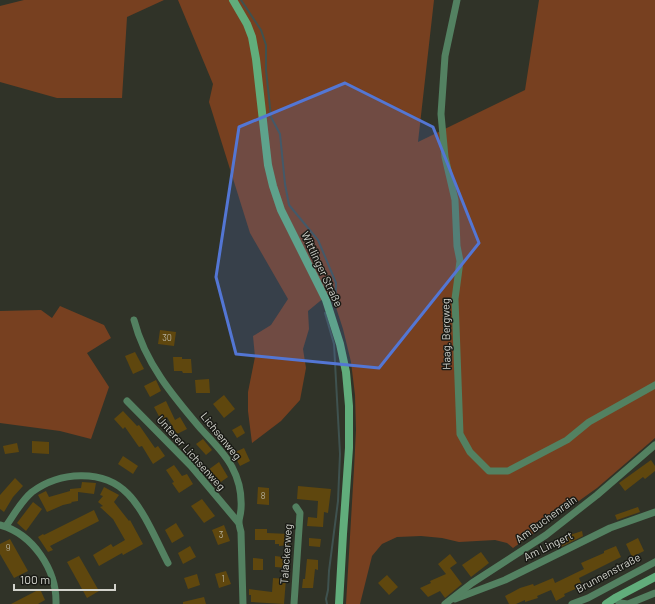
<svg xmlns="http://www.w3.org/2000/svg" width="655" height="604" viewBox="0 0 655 604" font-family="Barlow,sans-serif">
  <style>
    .green { fill: #774020 }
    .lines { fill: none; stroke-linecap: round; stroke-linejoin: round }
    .stream { stroke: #3f524f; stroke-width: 2 }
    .building { fill: #5f470e }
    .street { stroke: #538161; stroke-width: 7 }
    .secondary { stroke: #61ad7b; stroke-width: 8 }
    .marked { fill: #5376d4; fill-opacity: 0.2; stroke: #5376d4; stroke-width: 3; stroke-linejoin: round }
    .labels { text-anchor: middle; stroke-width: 3; stroke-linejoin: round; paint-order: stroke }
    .number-label { font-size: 9px; fill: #b5b09c }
    .street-label { font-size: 11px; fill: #d2d3cc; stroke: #191a15 }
  </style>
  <rect width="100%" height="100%" fill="#303328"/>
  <g class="green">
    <polygon points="24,0 164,0 127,17 122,98 57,98 0,82 0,6"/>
    <polygon points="178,0 434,0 418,142 525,90 539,0 655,0 655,438 597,488 513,548 507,543 495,540 459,542 442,538 421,536 397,537 382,544 372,556 360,604 346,604 354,469 356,430 355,395 351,362 343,329 331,292 308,311 309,329 303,349 306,368 300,400 281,421 252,443 248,411 248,392 255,357 253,336 271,325 288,299 250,233 209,102 213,84"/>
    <polygon points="60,306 104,325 111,338 87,353 109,387 91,439 60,431 0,423 0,311 41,310 52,318"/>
  </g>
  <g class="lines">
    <g class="stream">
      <polyline points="241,0 261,30 266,45 266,70 271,117 280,134 285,184 289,205 318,240 336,283 335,306"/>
      <polyline points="325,313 334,344 340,454 338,501 329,571 328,590 326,599 327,604"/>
    </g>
  </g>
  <g class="building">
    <polygon points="160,330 176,332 174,346 158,344"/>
    <polygon points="135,352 144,369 133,374 125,356"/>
    <polygon points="173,357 182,357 182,359 191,359 192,373 183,373 182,371 174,371"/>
    <polygon points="209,379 210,393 196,393 195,380"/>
    <polygon points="156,380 161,391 150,397 144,386"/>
    <polygon points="224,395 235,409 224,418 213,404"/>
    <polygon points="166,401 175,420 180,417 187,429 177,434 167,417 161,420 154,407"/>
    <polygon points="123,411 137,426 139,425 155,448 158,446 165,456 153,464 142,446 139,447 125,427 123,429 114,419"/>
    <polygon points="241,425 245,433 237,438 232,430"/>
    <polygon points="203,439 212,450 206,455 196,444"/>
    <polygon points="32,441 49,442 49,454 32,453"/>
    <polygon points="17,443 19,452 5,454 3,446"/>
    <polygon points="244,448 250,461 240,466 233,453"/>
    <polygon points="123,456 138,466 133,474 118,464"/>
    <polygon points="651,460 655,466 655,471 645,479 643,477 625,491 619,483"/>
    <polygon points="219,462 228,477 218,484 208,470"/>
    <polygon points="174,465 182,476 187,474 193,484 179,493 172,483 174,482 166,470"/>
    <polygon points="15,478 23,486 13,497 4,512 0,509 0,495"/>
    <polygon points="82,482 96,483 94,494 78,492 78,501 71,502 72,503 63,505 47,512 38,495 46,491 49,497 70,491 70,489 81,488"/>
    <polygon points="298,486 331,489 328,513 324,512 323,527 307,526 308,517 317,518 318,501 297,499"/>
    <polygon points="104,487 119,495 114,502 129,521 130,520 143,544 123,555 122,553 99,566 93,555 111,544 113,547 125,540 113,519 100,507 103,506 98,502 103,496 100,495"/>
    <polygon points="258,487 269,488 269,505 257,504"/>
    <polygon points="202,499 215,516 204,523 191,506"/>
    <polygon points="33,502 42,509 26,531 17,523"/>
    <polygon points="638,507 640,512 617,520 615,515"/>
    <polygon points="94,510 99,521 50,546 53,550 48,552 38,537 43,534 44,535"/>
    <polygon points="176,523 184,536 172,543 165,530"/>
    <polygon points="224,525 230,541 218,545 212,530"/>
    <polygon points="255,529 267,529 267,533 289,534 289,545 279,546 279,544 275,544 275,540 255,540"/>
    <polygon points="582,531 583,536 561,547 559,542 566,538 565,536 572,533 573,534"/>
    <polygon points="309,538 321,539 320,547 309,546"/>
    <polygon points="638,538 644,551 632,557 626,544"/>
    <polygon points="10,539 28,571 14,578 0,554 0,544"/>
    <polygon points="190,546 196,557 183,564 178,553"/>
    <polygon points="616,546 621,557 579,578 582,586 564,594 565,596 556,601 551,590 537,596 538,598 525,602 525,600 516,604 509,604 505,596 520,588 533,584 534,586 553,578 555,583 584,569 581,563 604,553 604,551"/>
    <polygon points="481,552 489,563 471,577 462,565"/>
    <polygon points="450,554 457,563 450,568 462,584 445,598 440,591 428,597 420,588 431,583 430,581 446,574 438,564"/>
    <polygon points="79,556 99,591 87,598 67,562"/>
    <polygon points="275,556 290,558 289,568 275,567"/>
    <polygon points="253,558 263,559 263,570 253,570"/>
    <polygon points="307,559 318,560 318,570 315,569 313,588 302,588 303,579 305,579"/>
    <polygon points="226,571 231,584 219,588 215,574"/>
    <polygon points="197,574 200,585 188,589 184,578"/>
    <polygon points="387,575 398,587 389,595 378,583"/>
    <polygon points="273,578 286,579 284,604 251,602 251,595 249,595 249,589 272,592"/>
    <polygon points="40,589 45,600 38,604 11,604"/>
    <polygon points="204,597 206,604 183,604 183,602"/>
  </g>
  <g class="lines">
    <g class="street">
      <polyline points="457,0 445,56 441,114 445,157 455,200 457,246 460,261 455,299 460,434 470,452 489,471 508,471 567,440 589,422 655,385"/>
      <path d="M134,320C145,363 173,396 201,429C212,441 225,453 232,467C239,480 242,494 241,509C240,521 237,518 241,532L243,604"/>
      <polyline points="127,401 191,466 238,522"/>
      <path d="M0,525C33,534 57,570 56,604"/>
      <path d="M6,526C14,515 21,501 32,492C59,472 103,468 128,494C144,510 157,542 168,563"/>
      <polyline points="615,598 620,603 628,604 655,593"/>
      <polyline points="455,599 505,580 610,528 655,512"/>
      <polyline points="294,604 300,513 296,507"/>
      <polyline points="445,604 472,583 546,535 597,495 655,445"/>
      <polyline points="572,604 588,598 655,562"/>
    </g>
    <g class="secondary">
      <polyline points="233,0 247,24 252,37 256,59 268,165 273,186 281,210 326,300 340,344 346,372 349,406 349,448 343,534 339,604"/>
      <polyline points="606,604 615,598 655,577"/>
    </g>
  </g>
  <path class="marked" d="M345,83L433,127L479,243L379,368L236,354L216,277L239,127Z"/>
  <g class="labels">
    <g class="number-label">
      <text x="167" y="341">30</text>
      <text x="263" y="499">8</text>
      <text x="221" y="538">3</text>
      <text x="8" y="551">9</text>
      <text x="223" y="582">1</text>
    </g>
    <g class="street-label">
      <text transform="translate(322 269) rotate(65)" y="4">Wittlinger Straße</text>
      <text transform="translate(446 334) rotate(-91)" y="4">Haag. Bergweg</text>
      <text transform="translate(221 436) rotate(51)" y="4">Lichsenweg</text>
      <text transform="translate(191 453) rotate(48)" y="4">Unterer Lichsenweg</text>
      <text transform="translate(546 519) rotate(-36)" y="4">Am Buchenrain</text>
      <text transform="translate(548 546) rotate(-26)" y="4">Am Lingert</text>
      <text transform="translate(286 554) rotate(-86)" y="4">Talackerweg</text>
      <text transform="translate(608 573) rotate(-28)" y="4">Brunnenstraße</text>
    </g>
  </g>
  <path d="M14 584v6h101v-6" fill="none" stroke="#d2d3cc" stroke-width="2"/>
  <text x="20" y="584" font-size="12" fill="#d2d3cc" stroke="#191a15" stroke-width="3" paint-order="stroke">100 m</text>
</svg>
